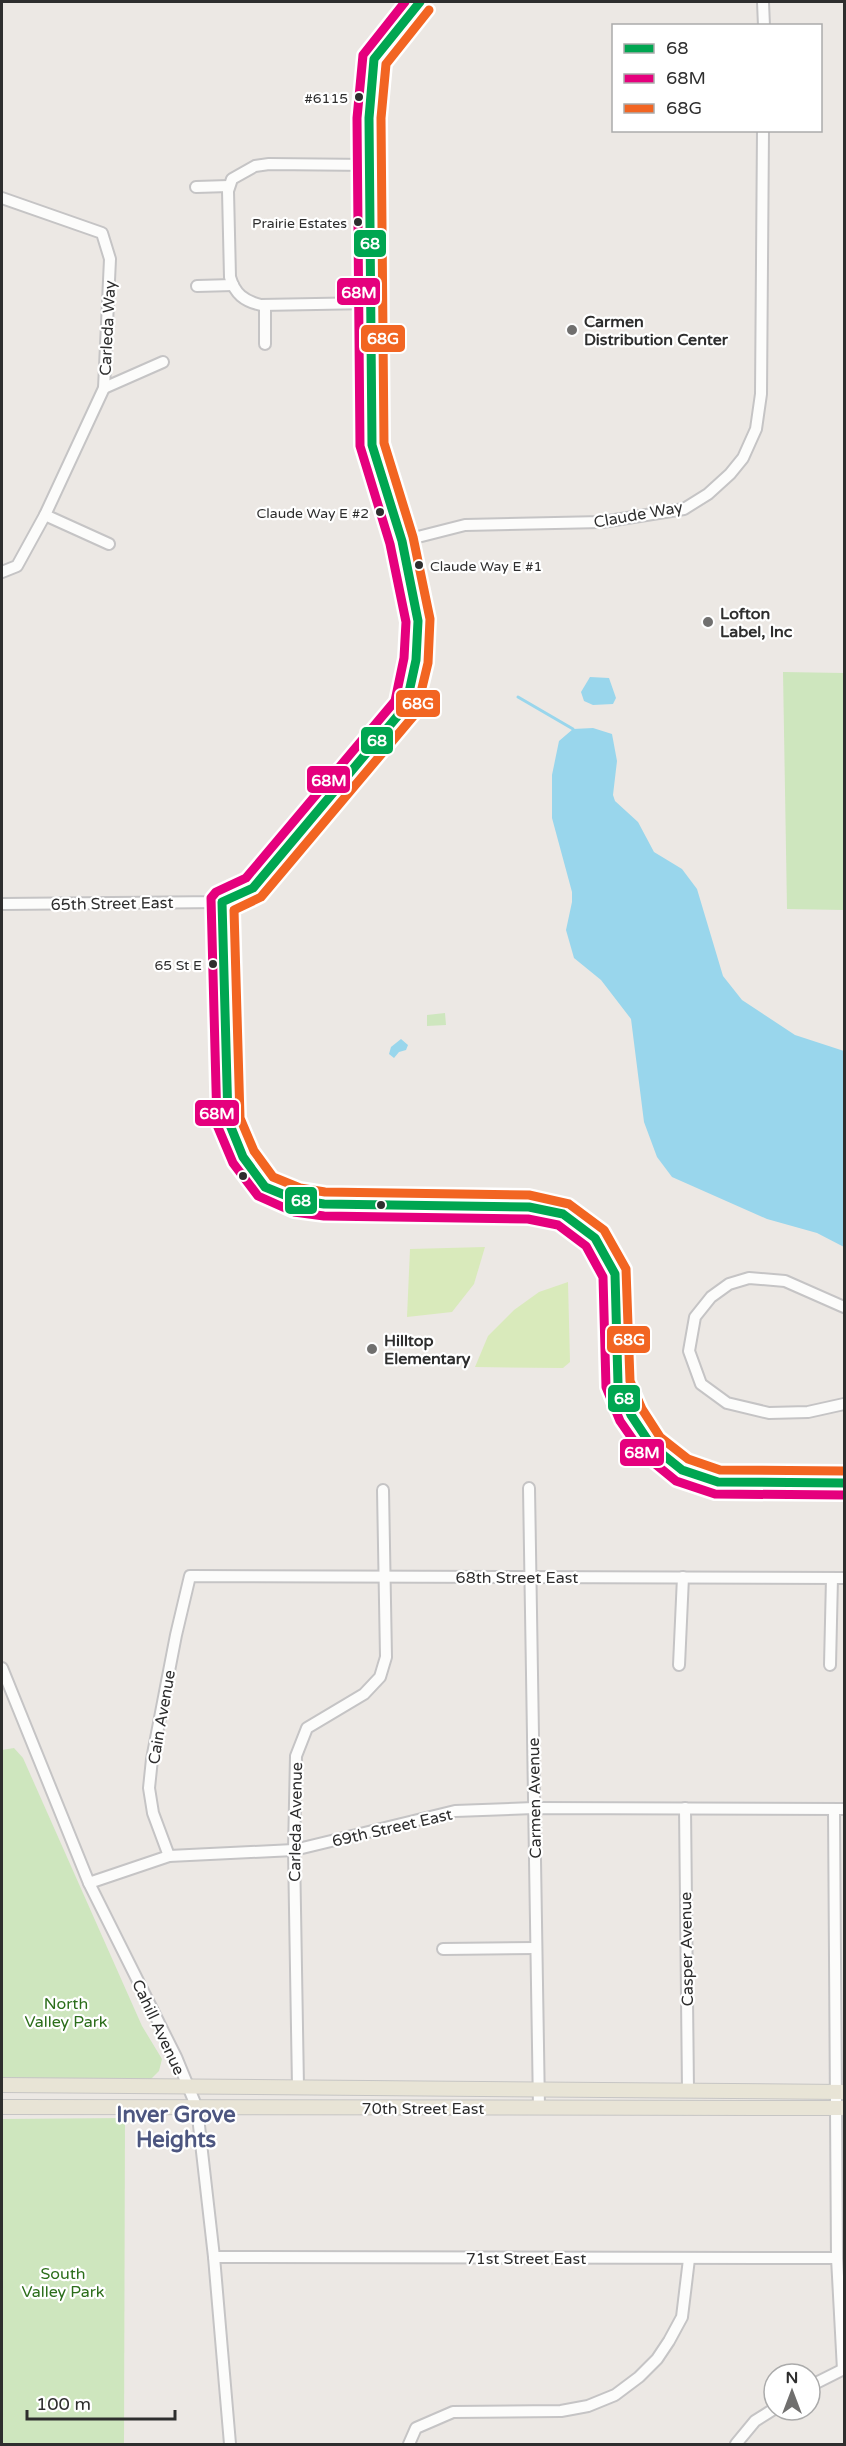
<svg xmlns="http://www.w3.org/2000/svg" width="846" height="2446" viewBox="0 0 846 2446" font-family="'Varela Round',sans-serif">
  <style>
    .green { fill: #cee6be }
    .pitch { fill: #d9eabb }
    .water { fill: #99d6ec }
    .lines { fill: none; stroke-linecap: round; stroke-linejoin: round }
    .stream { stroke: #99d6ec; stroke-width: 3 }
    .minor-casing { stroke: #c5c4c5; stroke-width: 14 }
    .major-casing { stroke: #c6c5c4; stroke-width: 16 }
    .minor { stroke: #fcfcfb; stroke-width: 10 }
    .major { stroke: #e8e4d6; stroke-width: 14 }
    .bus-1-casing { stroke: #fff; stroke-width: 14 }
    .bus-2-casing { stroke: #fff; stroke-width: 14 }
    .bus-3-casing { stroke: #fff; stroke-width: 14 }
    .bus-1 { stroke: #00a651; stroke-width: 9 }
    .bus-2 { stroke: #e5007d; stroke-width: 9 }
    .bus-3 { stroke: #f26522; stroke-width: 9 }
    .bus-dot { fill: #2e2e2e; stroke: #fff; stroke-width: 2 }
    .poi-dot { fill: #706f6e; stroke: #fff; stroke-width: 2 }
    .labels { text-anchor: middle; stroke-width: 4.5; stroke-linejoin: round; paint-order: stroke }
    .bus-label { font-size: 14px; fill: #2e2e2e; stroke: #fff; text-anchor: end }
    .poi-label { font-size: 16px; font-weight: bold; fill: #2e2e2e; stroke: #fff; text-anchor: start }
    .street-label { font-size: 16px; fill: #2e2e2e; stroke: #fff }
    .park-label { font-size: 16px; fill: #2c6e1b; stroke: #fff }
    .district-label { font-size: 22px; font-weight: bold; fill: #4d5680; stroke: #fff }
    .line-badge { stroke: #fff; stroke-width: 2 }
    .badge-label { font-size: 16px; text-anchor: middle; font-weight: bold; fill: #fff }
  </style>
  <rect width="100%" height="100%" fill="#ece8e4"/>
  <g class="green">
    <polygon points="783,672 844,673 844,910 787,909"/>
    <polygon points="445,1013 446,1025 427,1026 427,1015"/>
    <polygon points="14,1748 23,1758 142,2026 162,2059 159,2071 151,2079 2,2079 2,1750"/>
    <polygon points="125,2118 124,2444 2,2444 2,2119"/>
  </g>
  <g class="pitch">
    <polygon points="485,1247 474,1284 452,1312 407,1317 410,1249"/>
    <polygon points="568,1282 570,1362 563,1368 475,1367 488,1336 514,1310 539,1292"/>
  </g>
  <g class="water">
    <polygon points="590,677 609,678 616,698 613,704 593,705 584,701 581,692"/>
    <polygon points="593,728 612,734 617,761 613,795 615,801 638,822 654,852 682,869 697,889 723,976 742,1000 795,1035 844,1051 844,1247 817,1233 767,1219 672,1177 657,1157 644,1122 631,1019 601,980 574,958 566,930 572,902 572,892 552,818 552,775 559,741 573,729"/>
    <polygon points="401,1039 408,1045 406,1050 399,1052 394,1058 389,1054 391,1047"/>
  </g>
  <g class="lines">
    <polyline class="stream" points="518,697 573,729"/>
    <g class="minor-casing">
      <g id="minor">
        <polyline points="763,2 764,26"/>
        <path d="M370,165L269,164L255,166L232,179L228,191L230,277C235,294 244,301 261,305L371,303"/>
        <polyline points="196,187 229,186"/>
        <polyline points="2,198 102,233 110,259 104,388 45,515 17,566 2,572"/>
        <polyline points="197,286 233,285"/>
        <polyline points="265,344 265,305"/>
        <polyline points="104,388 163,362"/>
        <polyline points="45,515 109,544"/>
        <polyline points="402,541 465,525 602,522 684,509 708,494 730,474 743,458 756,429 761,394 763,130"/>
        <polyline points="222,902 228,1120 243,1157 265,1187 297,1200 324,1204 529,1207 563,1214 595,1238 615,1274 618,1384 631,1415 651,1445 682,1470 718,1482 844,1483"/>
        <polyline points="2,904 222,902 253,888 406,706 416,660 418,621 402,541 372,445 369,118 374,59 420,2"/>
        <polyline points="844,1307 785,1281 749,1278 729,1284 711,1297 695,1317 689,1351 701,1384 727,1403 769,1413 808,1412 844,1404"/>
        <polyline points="529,1488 539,2108"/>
        <polyline points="679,1665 683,1577"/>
        <polyline points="830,1665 832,1578"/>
        <polyline points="2,1668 89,1883 176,2057 197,2108 214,2257 230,2444"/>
        <polyline points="685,1808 688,2091"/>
        <polyline points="834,1809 837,2258 843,2370"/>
        <polyline points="169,1856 153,1813 149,1788 152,1759 176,1635 190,1576 844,1578"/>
        <polyline points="89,1883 169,1856 294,1850 455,1811 534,1808 844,1809"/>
        <polyline points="443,1949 536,1948"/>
        <polyline points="298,2087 294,1850 296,1756 307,1728 364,1694 380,1677 386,1657 383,1490"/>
        <polyline points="214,2257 837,2258"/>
        <polyline points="810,2386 844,2369"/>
        <polyline points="409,2444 416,2428 453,2412 561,2411 588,2406 615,2395 639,2377 657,2359 669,2341 682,2317 689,2259"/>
        <polyline points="736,2444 755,2421 774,2409"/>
      </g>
    </g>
    <g class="major-casing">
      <g id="major">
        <polyline points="2,2085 844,2092"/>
        <polyline points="2,2107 844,2108"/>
      </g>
    </g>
    <use href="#minor" class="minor"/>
    <use href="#major" class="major"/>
    <g class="bus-1-casing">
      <polyline id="bus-1" points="420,2 374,59 369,118 372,445 402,541 418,621 416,660 406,706 253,888 222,902 228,1120 243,1157 265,1187 297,1200 324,1204 529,1207 563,1214 595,1238 615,1274 618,1384 631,1415 651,1445 682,1470 718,1482 844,1483"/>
    </g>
    <g class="bus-2-casing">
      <polyline id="bus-2" points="405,2 363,55 357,118 360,446 390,544 406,622 404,658 395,701 246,878 216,892 211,898 217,1125 233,1163 258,1196 294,1212 324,1216 528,1219 558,1225 586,1246 603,1277 606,1387 620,1421 643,1454 676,1481 715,1494 844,1495"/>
    </g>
    <g class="bus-3-casing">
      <polyline id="bus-3" points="429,10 386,64 381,118 384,443 413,537 430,619 428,663 416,713 261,897 234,910 240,1118 254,1151 273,1177 300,1188 325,1192 529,1195 569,1204 604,1230 626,1269 630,1381 642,1409 660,1437 688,1459 720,1470 844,1471"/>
    </g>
    <use href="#bus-1" class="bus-1"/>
    <use href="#bus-2" class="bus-2"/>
    <use href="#bus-3" class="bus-3"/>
  </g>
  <g class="bus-dot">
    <circle cx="359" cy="97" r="5"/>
    <circle cx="358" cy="222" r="5"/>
    <circle cx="380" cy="512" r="5"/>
    <circle cx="419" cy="565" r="5"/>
    <circle cx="213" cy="964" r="5"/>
    <circle cx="243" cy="1176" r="5"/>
    <circle cx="381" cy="1205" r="5"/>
  </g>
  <g class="poi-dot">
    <circle cx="572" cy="330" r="6"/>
    <circle cx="708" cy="622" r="6"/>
    <circle cx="372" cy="1349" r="6"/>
  </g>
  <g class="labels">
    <g class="bus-label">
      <text x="348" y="103">#6115</text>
      <text x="347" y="228">Prairie Estates</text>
      <text x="369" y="518">Claude Way E #2</text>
      <text x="430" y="571" text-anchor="start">Claude Way E #1</text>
      <text x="202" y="970">65 St E</text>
    </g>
    <g class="poi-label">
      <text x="584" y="327">Carmen<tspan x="584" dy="18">Distribution Center</tspan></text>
      <text x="720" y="619">Lofton<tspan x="720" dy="18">Label, Inc</tspan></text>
      <text x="384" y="1346">Hilltop<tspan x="384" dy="18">Elementary</tspan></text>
    </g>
    <g class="street-label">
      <text transform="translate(107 328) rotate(-87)" y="6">Carleda Way</text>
      <text transform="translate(638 514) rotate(-10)" y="6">Claude Way</text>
      <text transform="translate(112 903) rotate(-1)" y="6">65th Street East</text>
      <text x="517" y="1583">68th Street East</text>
      <text transform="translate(161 1717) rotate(-80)" y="6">Cain Avenue</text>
      <text transform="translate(534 1798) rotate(-91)" y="6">Carmen Avenue</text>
      <text transform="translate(295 1822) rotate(-89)" y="6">Carleda Avenue</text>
      <text transform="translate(392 1827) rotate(-13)" y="6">69th Street East</text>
      <text transform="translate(686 1949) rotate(-91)" y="6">Casper Avenue</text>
      <text transform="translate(159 2027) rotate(65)" y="6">Cahill Avenue</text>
      <text x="423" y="2114">70th Street East</text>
      <text x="526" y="2264">71st Street East</text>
    </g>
    <g class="park-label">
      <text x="66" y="2009">North<tspan x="66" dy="18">Valley Park</tspan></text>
      <text x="63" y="2279">South<tspan x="63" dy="18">Valley Park</tspan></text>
    </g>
    <g class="district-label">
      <text x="176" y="2122">Inver Grove<tspan x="176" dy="25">Heights</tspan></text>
    </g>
  </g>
  <g class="line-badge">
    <rect x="353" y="229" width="34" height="29" rx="6" fill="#00a651"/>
    <rect x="336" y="277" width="45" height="29" rx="6" fill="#e5007d"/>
    <rect x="360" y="324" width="46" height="29" rx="6" fill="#f26522"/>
    <rect x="395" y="689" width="46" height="29" rx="6" fill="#f26522"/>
    <rect x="360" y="726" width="34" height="29" rx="6" fill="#00a651"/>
    <rect x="306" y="765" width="45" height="29" rx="6" fill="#e5007d"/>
    <rect x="194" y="1099" width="46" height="28" rx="6" fill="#e5007d"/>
    <rect x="284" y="1186" width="34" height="29" rx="6" fill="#00a651"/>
    <rect x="606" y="1325" width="45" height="29" rx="6" fill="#f26522"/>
    <rect x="607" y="1384" width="34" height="29" rx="6" fill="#00a651"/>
    <rect x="619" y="1438" width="46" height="29" rx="6" fill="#e5007d"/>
  </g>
  <g class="badge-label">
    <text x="370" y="249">68</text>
    <text x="359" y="298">68M</text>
    <text x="383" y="344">68G</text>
    <text x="418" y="709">68G</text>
    <text x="377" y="746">68</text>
    <text x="329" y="786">68M</text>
    <text x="217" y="1119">68M</text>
    <text x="301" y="1206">68</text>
    <text x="629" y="1345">68G</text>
    <text x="624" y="1404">68</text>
    <text x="642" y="1458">68M</text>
  </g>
  <rect width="846" height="2446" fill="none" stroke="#2e2e2e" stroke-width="6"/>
  <rect x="612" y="24" width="210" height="108" fill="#ffffff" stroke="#ababab" stroke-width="1.5"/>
  <rect x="624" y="44" width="30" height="9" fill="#00a651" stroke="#ababab" stroke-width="1.5"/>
  <text x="666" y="54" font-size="18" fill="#2e2e2e">68</text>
  <rect x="624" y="74" width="30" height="9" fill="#e5007d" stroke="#ababab" stroke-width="1.5"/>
  <text x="666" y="84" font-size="18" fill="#2e2e2e">68M</text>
  <rect x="624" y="104" width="30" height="9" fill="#f26522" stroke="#ababab" stroke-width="1.5"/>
  <text x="666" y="114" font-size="18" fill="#2e2e2e">68G</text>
  <g transform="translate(792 2392)"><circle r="28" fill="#ffffff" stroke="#ababab" stroke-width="1.5"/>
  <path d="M0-4.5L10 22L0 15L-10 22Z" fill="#706f6e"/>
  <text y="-9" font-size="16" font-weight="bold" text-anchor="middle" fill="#2e2e2e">N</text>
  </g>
  <path d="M27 2410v9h148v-9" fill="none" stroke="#2e2e2e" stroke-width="3"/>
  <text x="36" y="2410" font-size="18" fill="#2e2e2e" stroke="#ffffff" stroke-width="4.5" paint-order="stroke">100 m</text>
</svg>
